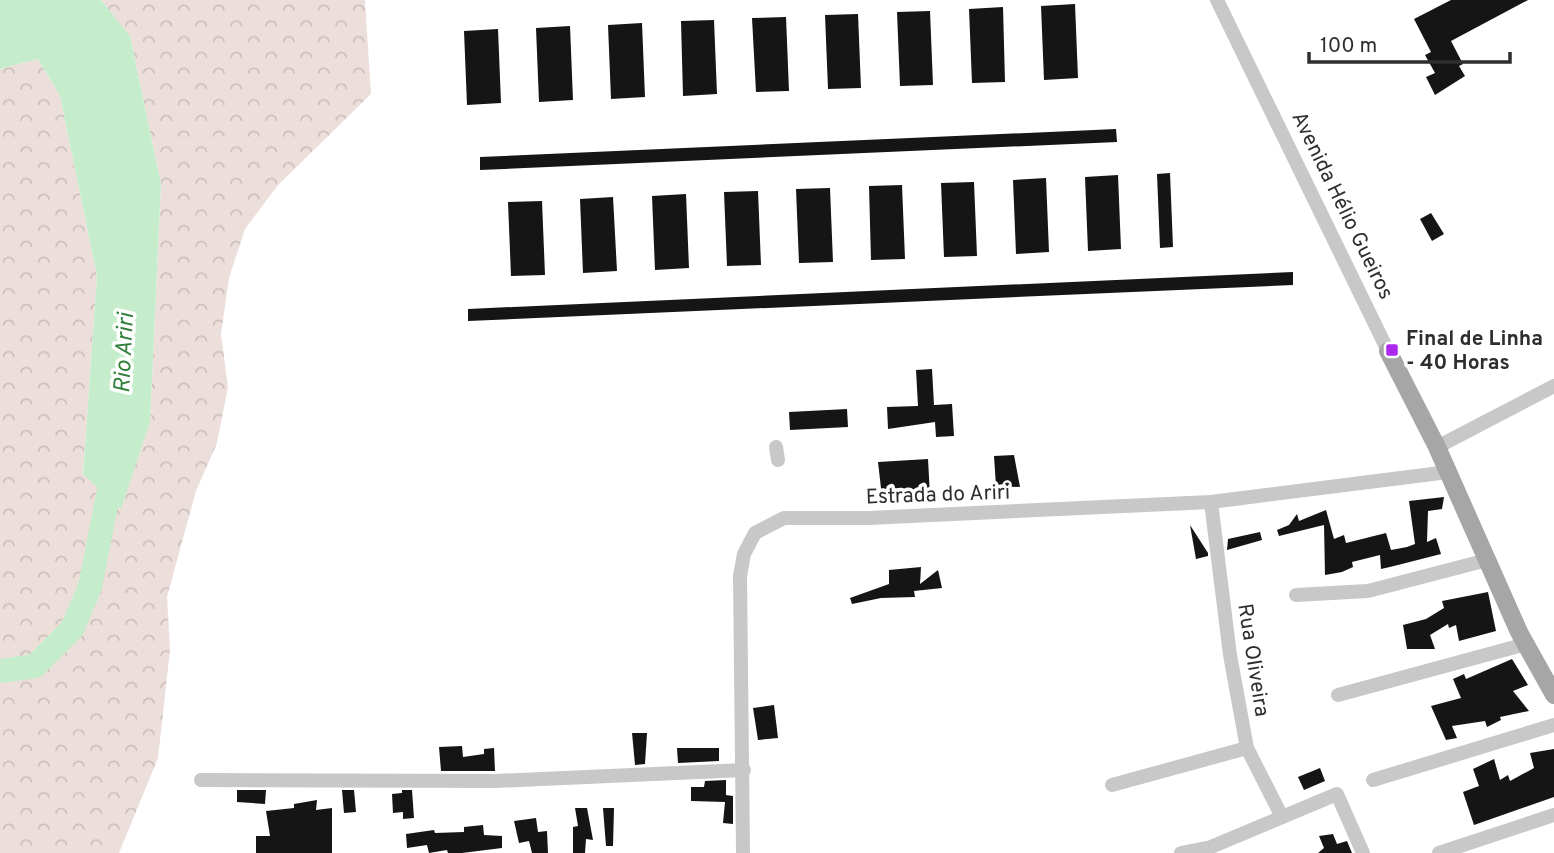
<svg xmlns="http://www.w3.org/2000/svg" width="1554" height="853" viewBox="0 0 1554 853" font-family="Overpass,sans-serif">
  <style>
    .forest { fill: url(#forest-crowns) }
    .water { fill: #c6edcb }
    .lines { fill: none; stroke-linecap: round; stroke-linejoin: round }
    .river { stroke: #c6edcb; stroke-width: 24 }
    .building { fill: #151515 }
    .minor { stroke: #c8c8c8; stroke-width: 14 }
    .major { stroke: #a6a6a6; stroke-width: 18 }
    .poi-dot { fill: #ac28ee; stroke: #fff; stroke-width: 2.5 }
    .labels { text-anchor: middle; stroke-width: 7; stroke-linejoin: round; paint-order: stroke }
    .street-label { font-size: 21px; fill: #2e2e2e; stroke: #fff }
    .poi-label { font-size: 21px; font-weight: bold; fill: #2e2e2e; stroke: #fff; text-anchor: start }
    .water-label { font-size: 23px; font-style: italic; fill: #32803c; stroke: #fff }
  </style>
  <defs>
    <pattern id="forest-crowns" width="20" height="18" patternUnits="userSpaceOnUse" patternTransform="scale(1.75)"><rect width="20" height="18" fill="#ecdfdb"/><path d="M2 6a3 3 0 1 1 6 0M12 15a3 3 0 1 1 6 0" fill="none" stroke="#cbc0bc"/></pattern>
  </defs>
  <rect width="100%" height="100%" fill="#fff"/>
  <polygon class="forest" points="101,0 365,0 371,94 278,185 245,229 229,278 221,334 228,387 217,443 196,491 167,597 170,650 158,758 119,853 0,853 0,69 38,59 60,96 97,276 83,474 150,422 161,184 130,37"/>
  <polygon class="water" points="0,0 101,0 130,36 161,184 150,422 121,509 83,474 97,276 60,96 38,59 0,69"/>
  <g class="lines">
    <polyline class="river" points="0,671 35,666 72,629 90,587 114,464"/>
  </g>
  <g class="building">
    <polygon points="1451,0 1528,0 1451,41 1463,64 1459,66 1465,76 1435,95 1426,77 1435,73 1425,55 1431,52 1414,19"/>
    <polygon points="1075,4 1078,78 1044,80 1041,6"/>
    <polygon points="1003,7 1005,82 972,83 969,9"/>
    <polygon points="930,11 933,85 900,86 897,12"/>
    <polygon points="858,14 861,88 828,89 825,15"/>
    <polygon points="786,17 789,91 756,92 752,18"/>
    <polygon points="714,20 717,94 683,96 681,21"/>
    <polygon points="642,23 645,97 611,99 608,25"/>
    <polygon points="570,26 573,100 539,102 536,28"/>
    <polygon points="498,29 501,103 467,105 464,31"/>
    <polygon points="1116,129 1117,142 480,170 480,157"/>
    <polygon points="1170,173 1173,247 1160,248 1157,174"/>
    <polygon points="1118,175 1121,249 1088,251 1085,177"/>
    <polygon points="1046,178 1049,252 1016,254 1013,180"/>
    <polygon points="974,182 977,256 944,257 941,183"/>
    <polygon points="902,185 905,259 871,260 869,186"/>
    <polygon points="830,188 833,262 799,263 796,189"/>
    <polygon points="758,191 761,265 727,266 724,192"/>
    <polygon points="686,194 689,268 655,270 652,196"/>
    <polygon points="613,197 617,271 583,273 580,199"/>
    <polygon points="542,201 545,275 511,276 508,202"/>
    <polygon points="1431,213 1444,234 1432,241 1420,219"/>
    <polygon points="1293,272 1293,285 468,321 468,309"/>
    <polygon points="932,369 934,405 952,404 954,436 936,437 935,422 888,429 887,407 918,406 916,370"/>
    <polygon points="847,409 848,427 790,430 789,412"/>
    <polygon points="1014,455 1020,487 996,486 994,456"/>
    <polygon points="928,459 930,496 882,497 878,462"/>
    <polygon points="1444,497 1442,509 1428,511 1427,542 1436,538 1441,554 1394,566 1381,569 1380,555 1352,562 1353,567 1342,572 1325,575 1324,525 1279,536 1277,530 1289,525 1297,514 1299,521 1326,510 1334,539 1344,535 1346,543 1386,533 1391,550 1407,547 1415,544 1409,501"/>
    <polygon points="1190,525 1208,553 1208,556 1196,559"/>
    <polygon points="1260,532 1262,540 1227,550 1228,539"/>
    <polygon points="921,567 920,584 938,570 942,588 914,591 915,597 881,598 852,604 850,598 889,584 889,570"/>
    <polygon points="1488,592 1496,631 1459,641 1456,625 1449,628 1448,624 1430,635 1435,649 1407,649 1403,625 1426,619 1444,608 1442,601"/>
    <polygon points="1512,659 1528,685 1513,691 1529,711 1500,717 1501,720 1487,727 1485,721 1452,726 1457,738 1446,740 1431,706 1461,698 1453,679 1464,674 1466,679"/>
    <polygon points="774,705 778,738 758,740 753,708"/>
    <polygon points="632,733 647,733 645,764 635,765"/>
    <polygon points="462,746 463,757 484,754 484,749 494,748 495,771 441,771 439,747"/>
    <polygon points="677,748 719,748 719,761 678,763"/>
    <polygon points="1554,749 1554,797 1474,825 1463,792 1479,786 1473,769 1494,759 1500,780 1508,775 1510,781 1534,768 1530,753"/>
    <polygon points="1320,768 1325,781 1304,790 1298,777"/>
    <polygon points="726,780 726,795 733,796 733,824 723,823 725,802 691,801 691,787 704,787 705,781"/>
    <polygon points="237,790 266,790 265,804 237,802"/>
    <polygon points="342,790 354,790 356,812 344,813"/>
    <polygon points="402,790 412,790 414,818 403,819 403,812 393,813 392,794 402,793"/>
    <polygon points="317,800 316,810 332,808 332,853 256,853 256,836 270,836 266,811 294,808 294,804"/>
    <polygon points="575,808 587,808 593,840 586,839 585,853 573,853 573,827 578,826"/>
    <polygon points="603,808 614,808 613,846 606,846"/>
    <polygon points="536,818 538,832 547,831 548,853 532,853 529,841 519,843 514,821"/>
    <polygon points="483,825 484,835 502,836 502,848 462,853 448,853 447,850 429,853 427,845 407,848 406,834 434,830 435,833 464,832 464,827"/>
    <polygon points="1333,834 1337,844 1347,841 1352,853 1318,853 1324,848 1319,836"/>
  </g>
  <g class="lines">
    <g class="minor">
      <polyline points="1217,0 1388,351"/>
      <polyline points="776,447 778,460"/>
      <polyline points="1437,447 1554,386"/>
      <polyline points="1211,502 1230,655 1247,748 1282,817"/>
      <polyline points="1296,595 1368,591 1487,560"/>
      <polyline points="1338,695 1526,644"/>
      <polyline points="201,780 495,781 744,770"/>
      <polyline points="1373,780 1554,725"/>
      <polyline points="1112,785 1247,748"/>
      <polyline points="743,853 740,576 744,554 755,533 784,518 868,518 1211,502 1448,472"/>
      <polyline points="1181,853 1211,847 1337,794 1363,853"/>
      <polyline points="1439,853 1554,815"/>
    </g>
    <polyline class="major" points="1388,351 1437,447 1519,632 1554,695"/>
  </g>
  <rect class="poi-dot" x="1385" y="343" width="14" height="14" rx="3.5"/>
  <g class="labels">
    <g class="street-label">
      <text transform="translate(1343 205) rotate(64)" y="7">Avenida Hélio Gueiros</text>
      <text transform="translate(938 494) rotate(-2)" y="7">Estrada do Ariri</text>
      <text transform="translate(1254 660) rotate(81)" y="7">Rua Oliveira</text>
    </g>
    <g class="poi-label">
      <text x="1406" y="345">Final de Linha<tspan x="1406" dy="24">- 40 Horas</tspan></text>
    </g>
    <g class="water-label">
      <text transform="translate(123 353) rotate(-87)" y="8">Rio Ariri</text>
    </g>
  </g>
  <path d="M1309 52v10h201v-10" fill="none" stroke="#2e2e2e" stroke-width="3.5"/>
  <text x="1320" y="52" font-size="21" fill="#2e2e2e" stroke="#ffffff" stroke-width="5" paint-order="stroke">100 m</text>
</svg>
